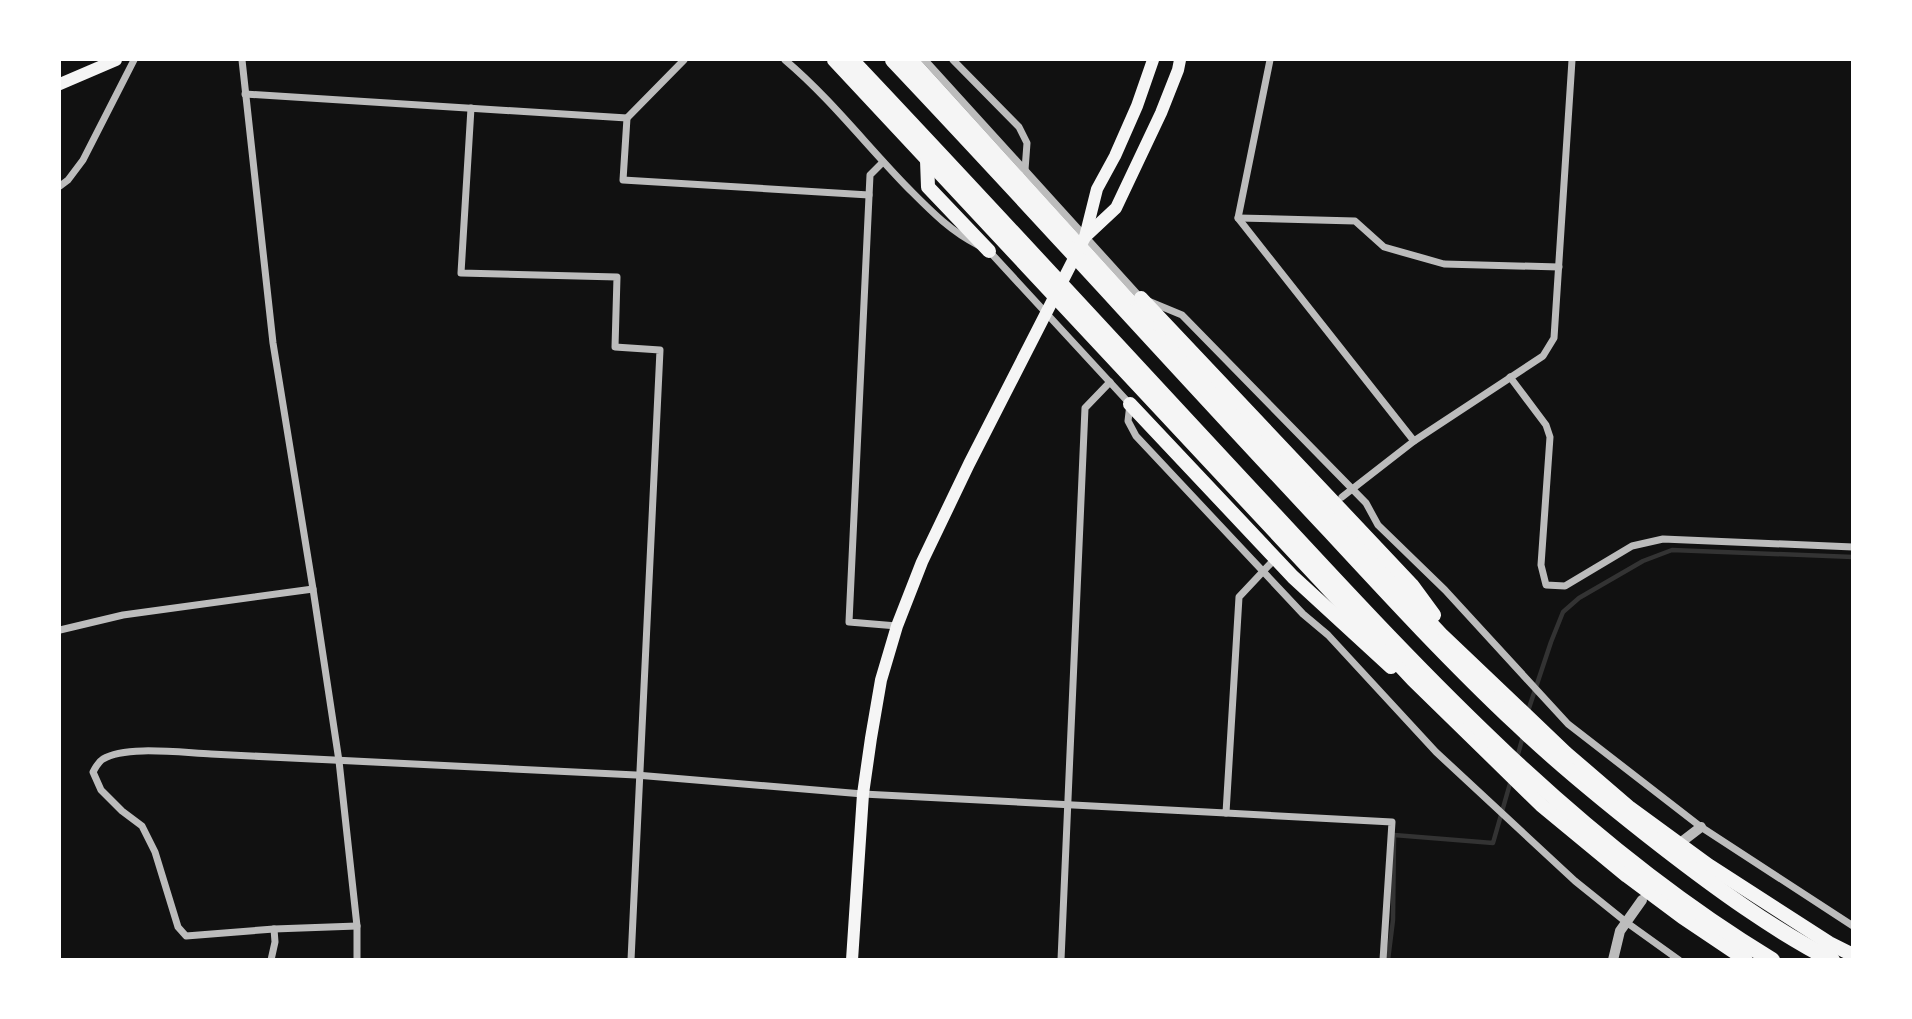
<svg xmlns="http://www.w3.org/2000/svg" width="1912" height="1019" viewBox="0 0 1912 1019" font-family="'Source Sans 3',sans-serif">
  <style>
    .lines { fill: none; stroke-linecap: round; stroke-linejoin: round }
    .stream { stroke: #333; stroke-width: 4.5 }
    .minor { stroke: #bcbcbc; stroke-width: 7 }
    .tertiary { stroke: #bcbcbc; stroke-width: 10 }
    .secondary { stroke: #f5f5f5; stroke-width: 12 }
    .trunk { stroke: #f5f5f5; stroke-width: 14 }
    .motorway { stroke: #f5f5f5; stroke-width: 16 }
  </style>
  <rect width="100%" height="100%" fill="#111"/>
  <g class="lines">
    <g class="stream">
      <polyline points="1528,711 1551,642 1563,612 1579,598 1643,561 1672,550 1853,557"/>
      <polyline points="1517,758 1523,736"/>
      <polyline points="1388,960 1393,920 1394,835 1493,843 1511,780"/>
    </g>
    <g class="minor">
      <polyline points="242,60 273,343 313,589 339,761 357,926 357,960"/>
      <polyline points="684,60 627,118 623,180 869,195"/>
      <path d="M785,60C830,98 867,146 908,188C930,210 950,231 978,245"/>
      <polyline points="925,60 1141,298 1182,315 1366,503 1378,525 1445,590 1568,724 1701,827 1853,926"/>
      <polyline points="953,60 1019,127 1027,143 1025,170"/>
      <polyline points="1270,60 1238,218 1414,441"/>
      <polyline points="245,94 627,118"/>
      <polyline points="471,108 461,273 617,277 615,347 660,350 631,960"/>
      <polyline points="883,162 870,175 849,622 897,626"/>
      <polyline points="60,186 68,180 83,160 134,60"/>
      <polyline points="1238,218 1355,221 1384,247 1444,264 1559,267"/>
      <polyline points="989,251 1130,404 1128,421 1136,436 1303,614 1328,635 1436,752 1575,881 1626,922 1679,960"/>
      <polyline points="1510,377 1546,425 1550,437 1541,565 1546,585 1565,586 1632,546 1663,539 1853,547"/>
      <polyline points="1342,497 1414,441 1543,356 1554,338 1572,60"/>
      <polyline points="60,630 123,615 313,589"/>
      <polyline points="1226,813 1392,822 1383,960"/>
      <path d="M357,926L274,929L186,936L178,927L155,852L142,826L122,811L101,790L93,772C96,767 98,762 103,759C125,745 184,753 211,754L636,775L863,794L1226,813L1239,597L1271,563"/>
      <polyline points="271,960 275,942 274,929"/>
      <polyline points="1061,960 1085,408 1110,382"/>
    </g>
    <g class="tertiary">
      <polyline points="1684,840 1701,827"/>
      <polyline points="1613,960 1620,931 1642,900"/>
    </g>
    <g class="secondary">
      <polyline points="60,84 116,60"/>
      <polyline points="1085,237 1116,208 1161,113 1178,70 1180,60"/>
      <polyline points="852,960 863,794 871,738 881,680 897,626 922,562 969,464 1085,237 1097,189 1115,156 1137,106 1153,60"/>
    </g>
    <g class="trunk">
      <polyline points="834,60 1413,680 1541,805 1627,876 1682,917 1746,960"/>
      <polyline points="911,60 1128,299 1441,634 1566,753 1630,808 1708,865 1829,943 1853,955"/>
      <polyline points="927,160 928,187 989,251"/>
      <polyline points="1141,298 1412,585 1434,615"/>
      <polyline points="1130,404 1293,577 1391,667"/>
    </g>
    <g class="motorway">
      <path d="M851,60C992,209 1131,361 1271,511C1423,675 1578,843 1772,960"/>
      <path d="M893,60C1040,215 1183,375 1330,531C1391,597 1452,663 1517,724C1563,768 1613,808 1663,847C1716,888 1772,929 1832,960"/>
    </g>
  </g>
  <rect width="1912" height="1019" fill="none" stroke="#ffffff" stroke-width="122"/>
</svg>
